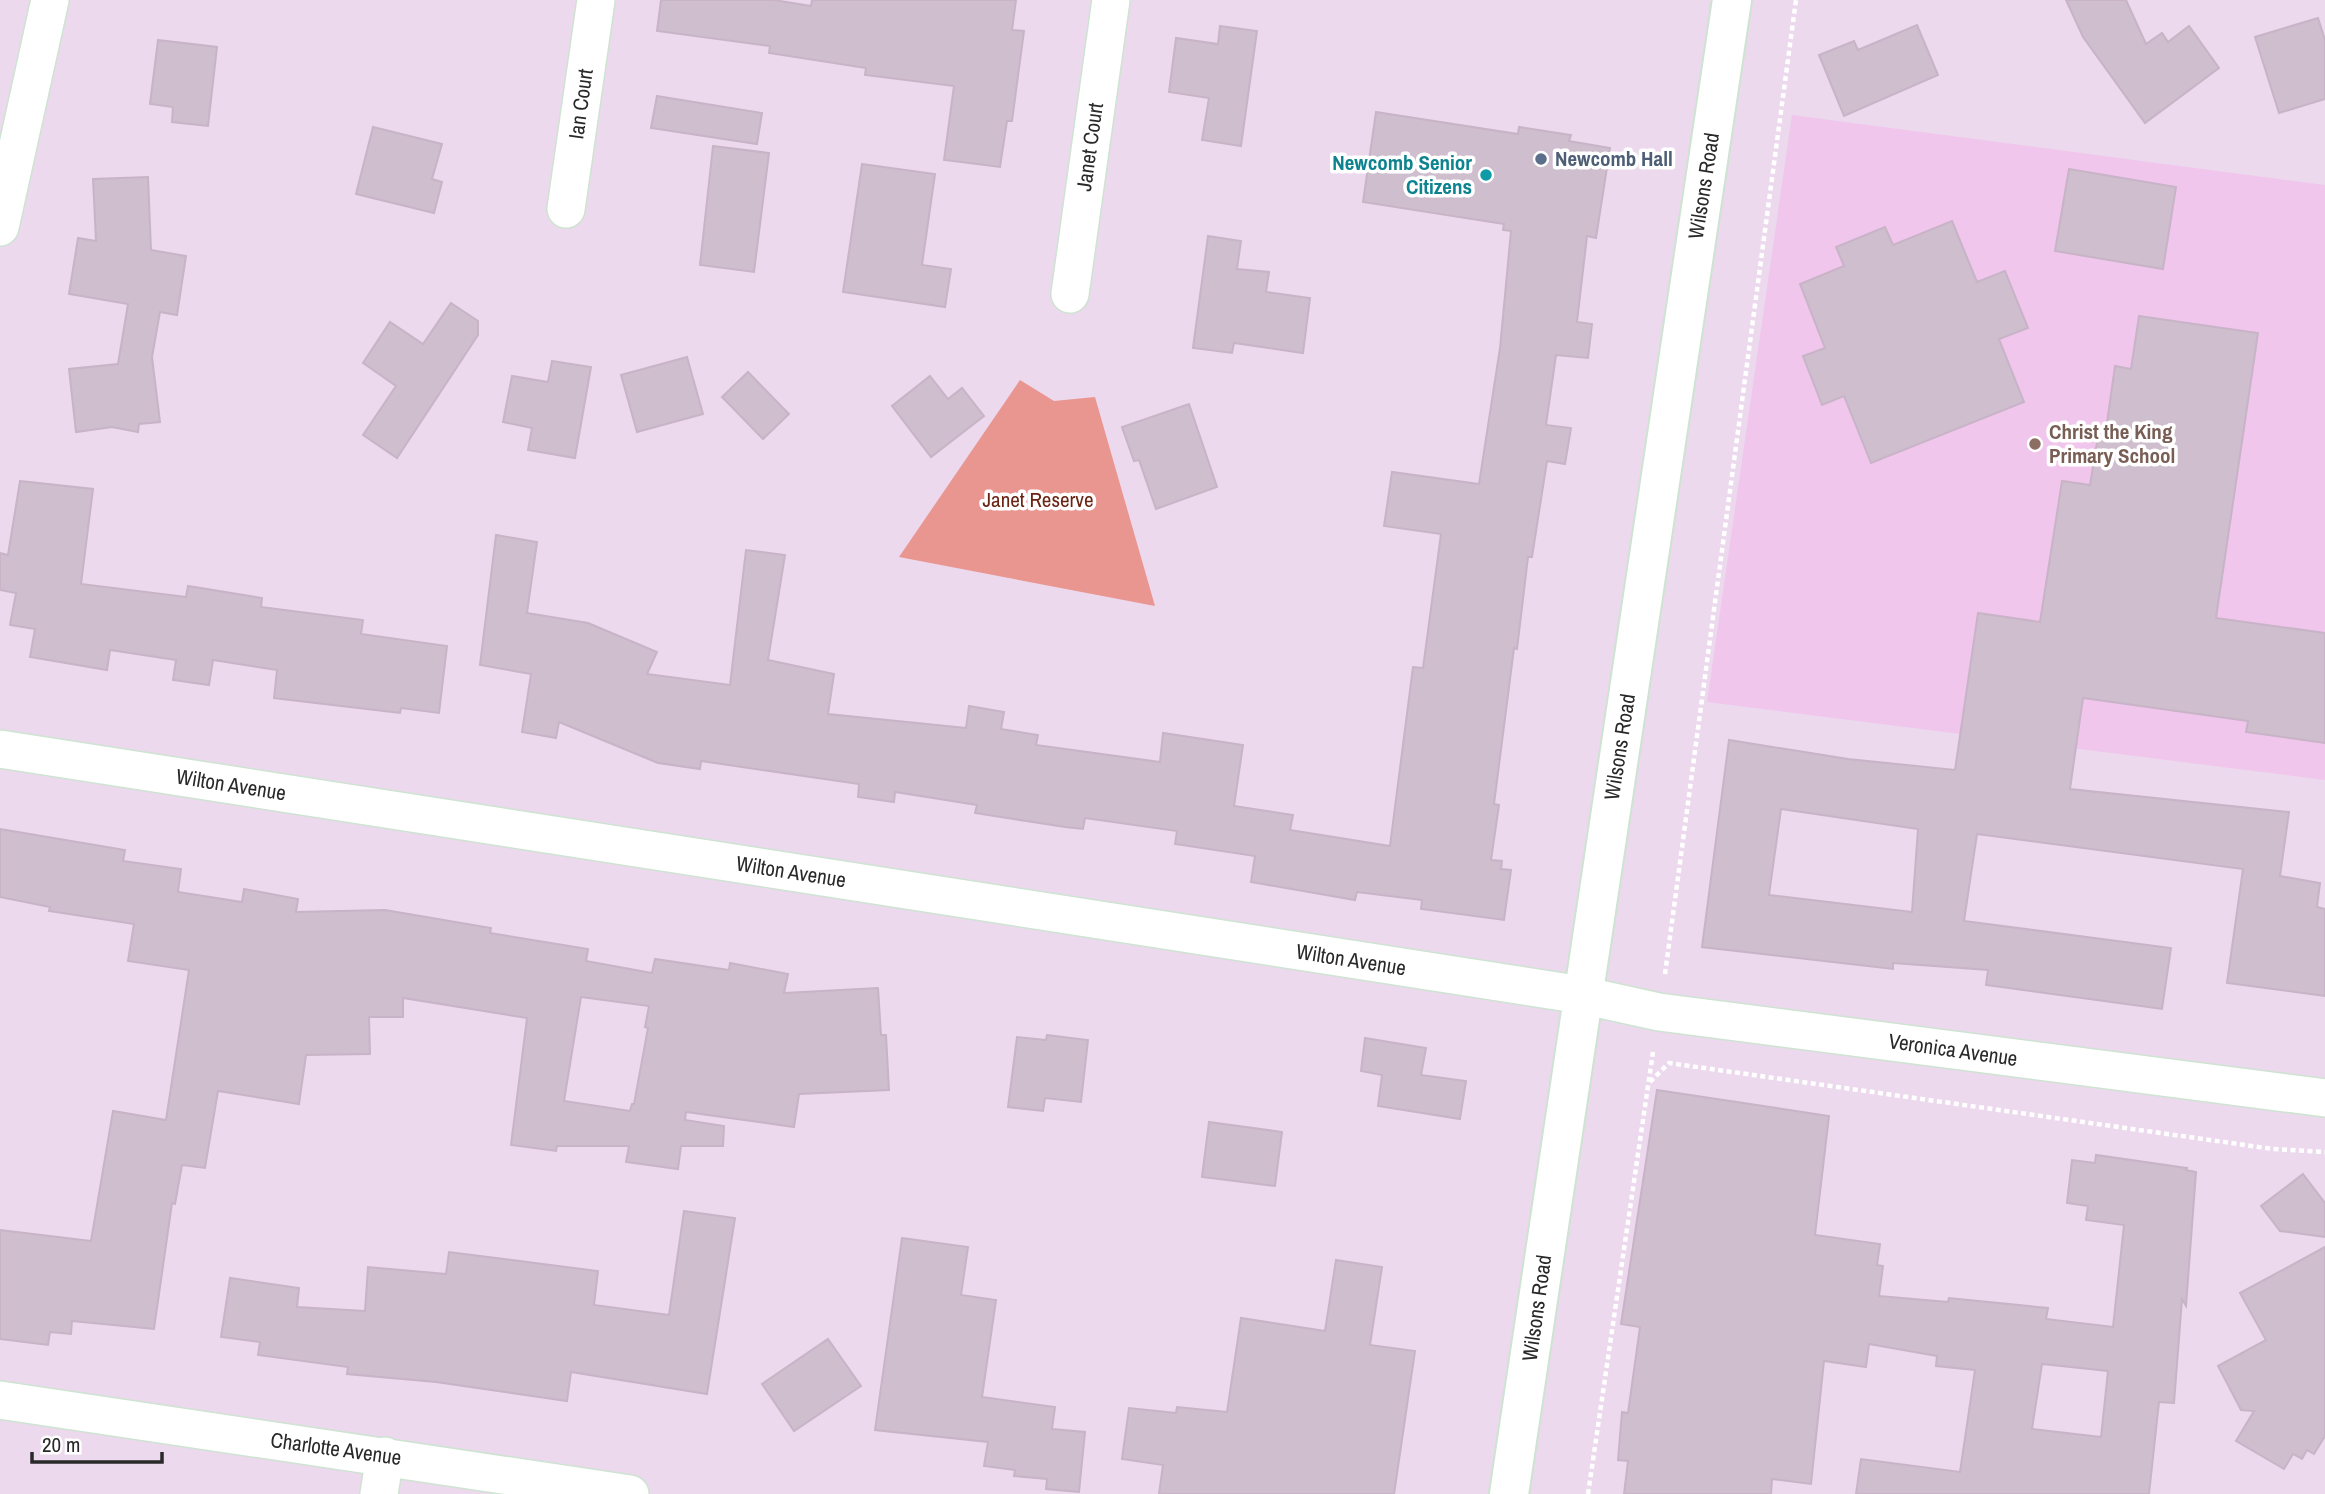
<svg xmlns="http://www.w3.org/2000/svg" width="2325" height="1494" viewBox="0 0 2325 1494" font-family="'Archivo Narrow',sans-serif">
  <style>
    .education { fill: #f0c6ed }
    .green { fill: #e99590 }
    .building { fill: #cebece; stroke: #c8b3c7; stroke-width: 2; fill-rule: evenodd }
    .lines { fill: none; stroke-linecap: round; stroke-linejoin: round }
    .street-casing { stroke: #cee3d2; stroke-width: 40 }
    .secondary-casing { stroke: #cee3d2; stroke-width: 42 }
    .path { stroke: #fff; stroke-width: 4.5; stroke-dasharray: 5 3.5; stroke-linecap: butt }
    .street { stroke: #fff; stroke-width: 37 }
    .secondary { stroke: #fff; stroke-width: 38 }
    .service-dot { fill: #5c6f8a; stroke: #fff; stroke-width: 2.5 }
    .culture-dot { fill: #0f9aa8; stroke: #fff; stroke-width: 2.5 }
    .education-dot { fill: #8d6e63; stroke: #fff; stroke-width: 2.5 }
    .labels { text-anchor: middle; stroke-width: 7; stroke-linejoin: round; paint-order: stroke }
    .street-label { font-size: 21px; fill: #292929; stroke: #fff }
    .service-label { font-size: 21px; font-weight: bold; fill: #4e5e75; stroke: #fff; text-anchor: start }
    .culture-label { font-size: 21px; font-weight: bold; fill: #0d838f; stroke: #fff; text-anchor: end }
    .education-label { font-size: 21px; font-weight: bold; fill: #785e54; stroke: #fff; text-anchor: start }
    .park-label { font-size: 21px; fill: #6b2413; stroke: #fff }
  </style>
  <rect width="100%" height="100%" fill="#ecd9ed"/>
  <polygon class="education" points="1792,115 2325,185 2325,780 1707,702"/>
  <polygon class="green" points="1020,380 1054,401 1095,397 1155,606 899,557"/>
  <g class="building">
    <polygon points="661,0 774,0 811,6 812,0 1016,0 1012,30 1024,31 1012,121 1007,121 1000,167 944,160 954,86 865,75 866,68 769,53 770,46 657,31"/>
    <polygon points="2066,0 2126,0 2146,44 2162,33 2168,42 2189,26 2219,68 2145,123 2083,37"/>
    <polygon points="2318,18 2325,40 2325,99 2279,113 2255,37"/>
    <polygon points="1917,25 1938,75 1844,116 1819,55 1854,41 1858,50"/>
    <polygon points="1220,26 1257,31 1241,146 1202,140 1209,98 1169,92 1176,38 1218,44"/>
    <polygon points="158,40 217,47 208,126 172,122 173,107 150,104"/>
    <polygon points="657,96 762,113 757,144 651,128"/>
    <polygon points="1376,112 1518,134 1519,127 1571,135 1569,141 1610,148 1596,238 1587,236 1577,322 1592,324 1588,358 1556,355 1546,425 1571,428 1565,464 1547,461 1532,557 1528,557 1517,649 1514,648 1494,804 1499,805 1491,860 1502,861 1501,869 1511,870 1504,920 1421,909 1422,900 1357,892 1355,900 1251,882 1255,856 1175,844 1177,831 1085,818 1083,829 1065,827 975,813 977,805 895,792 894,802 858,797 859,784 701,761 700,769 658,763 559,722 556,738 522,732 531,674 480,665 496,535 537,542 527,613 588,623 657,652 647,674 730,685 746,550 785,555 768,660 834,674 828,714 966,728 969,706 1004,712 1001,729 1038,735 1036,745 1160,762 1163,733 1243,745 1234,806 1293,815 1290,830 1390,846 1413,667 1423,668 1441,534 1384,526 1392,472 1479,484 1500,348 1511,231 1503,230 1504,224 1363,202"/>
    <polygon points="373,127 442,144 432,179 442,182 434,213 356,194"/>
    <polygon points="713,146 769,153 754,272 700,265"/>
    <polygon points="862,164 935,174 922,265 951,269 945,307 843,292"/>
    <polygon points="2069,169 2176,187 2163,269 2055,251"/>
    <polygon points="148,177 151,250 186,256 177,315 160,312 152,357 160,422 139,424 138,432 112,427 76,432 69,369 118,364 128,304 69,294 78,238 96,241 93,179"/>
    <polygon points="1952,221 1977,282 2005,271 2028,328 1999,339 2024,402 1871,463 1844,396 1822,405 1803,356 1825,348 1800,284 1844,266 1836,247 1885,227 1893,245"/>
    <polygon points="1208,236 1241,241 1237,269 1269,272 1266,292 1310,298 1303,353 1234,343 1232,353 1193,348"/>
    <polygon points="451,303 478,321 478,335 397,458 363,435 396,386 363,363 390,322 423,344"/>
    <path d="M2139,316L2258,333L2216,618L2325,633V743L2246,732L2248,721L2083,698L2070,789L2289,812L2280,876L2320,883L2317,907L2325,909V996L2227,983L2243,869L1977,834L1964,921L2171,948L2162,1009L1986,985L1988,970L1893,963V969L1702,947L1729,740L1848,759L1955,770L1978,613L2040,622L2062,481L2090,485L2098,436L2105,437L2115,366L2131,369ZM1781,809L1918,829L1912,912L1769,895Z"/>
    <polygon points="687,357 703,414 637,432 621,375"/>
    <polygon points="552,361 591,367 575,458 528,450 532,428 503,422 512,376 548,382"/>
    <polygon points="748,372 789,414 763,439 722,397"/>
    <polygon points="930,376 948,399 962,388 984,416 931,457 892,406"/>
    <polygon points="1189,404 1217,487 1156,509 1139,460 1134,461 1122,427"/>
    <polygon points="20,481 93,489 81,584 186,597 188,586 262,598 261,607 363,620 361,634 447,646 439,713 401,708 400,713 274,698 277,670 213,660 209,685 173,680 176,660 110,650 107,670 30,657 35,629 10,625 16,593 0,590 0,553 8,555"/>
    <path d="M0,829L125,850L123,861L181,869L178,892L242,902L244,889L298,899L296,912L385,910L491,928L490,933L588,949L586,961L652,973L655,959L729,970L730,963L788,974L784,993L878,988L881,1035H886L889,1090L799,1094L794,1127L686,1112L685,1120L724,1126L723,1146H681L678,1169L626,1162L629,1146H557L556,1151L511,1145L527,1018L403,998V1017H369L370,1054L306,1055L299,1104L218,1091L205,1168L182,1165L175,1204L172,1203L154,1329L72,1321L71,1334L50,1332L48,1345L0,1339V1230L91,1241L113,1111L166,1120L189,970L128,961L134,924L49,911L50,907L0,897ZM581,997L649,1006L645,1027L648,1028L634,1104H632L630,1111L564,1101Z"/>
    <polygon points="1047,1035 1088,1040 1081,1102 1045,1098 1043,1111 1008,1107 1017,1037 1046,1040"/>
    <polygon points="1365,1038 1426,1048 1421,1075 1466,1081 1460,1119 1378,1106 1382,1075 1361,1071"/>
    <path d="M1657,1090L1829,1116L1815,1235L1880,1244L1877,1265L1883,1266L1879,1296L1948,1302L1949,1298L2048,1308L2046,1319L2113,1327L2124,1225L2086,1220L2088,1206L2067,1203L2072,1160L2095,1163L2096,1155L2187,1168L2186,1170L2196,1172L2186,1306L2182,1299L2174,1403L2159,1402L2149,1494H1856L1861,1459L1960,1472L1975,1370L1936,1366L1937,1356L1869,1344L1866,1367L1824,1361L1811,1484L1772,1479L1771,1494H1624L1628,1461L1618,1460L1622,1412L1628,1413L1640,1327L1621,1324ZM2042,1364L2108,1371L2101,1437L2032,1429Z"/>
    <polygon points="1209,1122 1282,1132 1275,1186 1202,1177"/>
    <polygon points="2303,1174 2325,1203 2325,1237 2280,1231 2261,1206"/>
    <polygon points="684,1211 735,1218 707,1394 571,1372 567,1401 436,1382 347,1374 348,1367 258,1355 260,1342 221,1337 230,1278 299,1288 297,1307 365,1311 368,1267 446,1274 449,1252 598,1271 594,1305 669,1315"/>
    <polygon points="902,1238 968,1247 961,1295 996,1300 982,1397 1055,1407 1052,1429 1085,1432 1079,1492 1046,1489 1047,1479 1014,1476 1015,1470 984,1466 988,1442 875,1430"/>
    <polygon points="2325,1247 2325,1436 2314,1454 2307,1450 2302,1459 2293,1454 2284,1469 2236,1441 2254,1411 2241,1410 2218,1366 2266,1340 2240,1293"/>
    <polygon points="1336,1260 1382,1267 1370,1345 1415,1351 1394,1494 1159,1494 1163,1465 1122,1459 1129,1408 1176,1413 1177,1407 1227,1412 1241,1318 1325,1331"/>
    <polygon points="828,1339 861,1386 794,1431 762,1384"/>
  </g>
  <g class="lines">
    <g class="street-casing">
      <g id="street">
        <polyline points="566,209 596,0"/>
        <polyline points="0,227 50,0"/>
        <polyline points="1070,294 1111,0"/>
        <polyline points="0,749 1582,995 1659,1012 2325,1098"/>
        <polyline points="0,1400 630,1494"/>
        <polyline points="379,1494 385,1456"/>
      </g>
    </g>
    <g class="secondary-casing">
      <polyline id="secondary" points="1509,1494 1732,0"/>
    </g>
    <g class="path">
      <polyline points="1665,974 1796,0"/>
      <polyline points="1650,1082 1669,1063 2273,1149 2325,1152"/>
      <polyline points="1588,1494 1653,1052"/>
    </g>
    <use href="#street" class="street"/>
    <use href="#secondary" class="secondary"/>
  </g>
  <circle class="service-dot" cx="1541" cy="159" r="7"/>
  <circle class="culture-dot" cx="1486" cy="175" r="7"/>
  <circle class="education-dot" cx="2035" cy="444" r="7"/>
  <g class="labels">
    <g class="street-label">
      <text transform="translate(581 104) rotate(-82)" y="7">Ian Court</text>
      <text transform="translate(1090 147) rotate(-82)" y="7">Janet Court</text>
      <text transform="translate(1704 186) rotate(-81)" y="7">Wilsons Road</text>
      <text transform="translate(1620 747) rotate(-81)" y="7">Wilsons Road</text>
      <text transform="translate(231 785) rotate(9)" y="7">Wilton Avenue</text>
      <text transform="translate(791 872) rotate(9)" y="7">Wilton Avenue</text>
      <text transform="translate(1351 960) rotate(9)" y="7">Wilton Avenue</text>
      <text transform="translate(1953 1050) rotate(8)" y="7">Veronica Avenue</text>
      <text transform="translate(1537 1308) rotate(-82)" y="7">Wilsons Road</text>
      <text transform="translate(336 1449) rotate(8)" y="7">Charlotte Avenue</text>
    </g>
    <g class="service-label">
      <text x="1555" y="166">Newcomb Hall</text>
    </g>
    <g class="culture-label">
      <text x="1472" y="170">Newcomb Senior<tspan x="1472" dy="24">Citizens</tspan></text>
    </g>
    <g class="education-label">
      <text x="2049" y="439">Christ the King<tspan x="2049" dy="24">Primary School</tspan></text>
    </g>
    <g class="park-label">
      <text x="1038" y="507">Janet Reserve</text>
    </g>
  </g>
  <path d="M32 1452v10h130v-10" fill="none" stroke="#292929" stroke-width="3.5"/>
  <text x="42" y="1452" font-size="21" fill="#292929" stroke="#ffffff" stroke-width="5" paint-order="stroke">20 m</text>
</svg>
